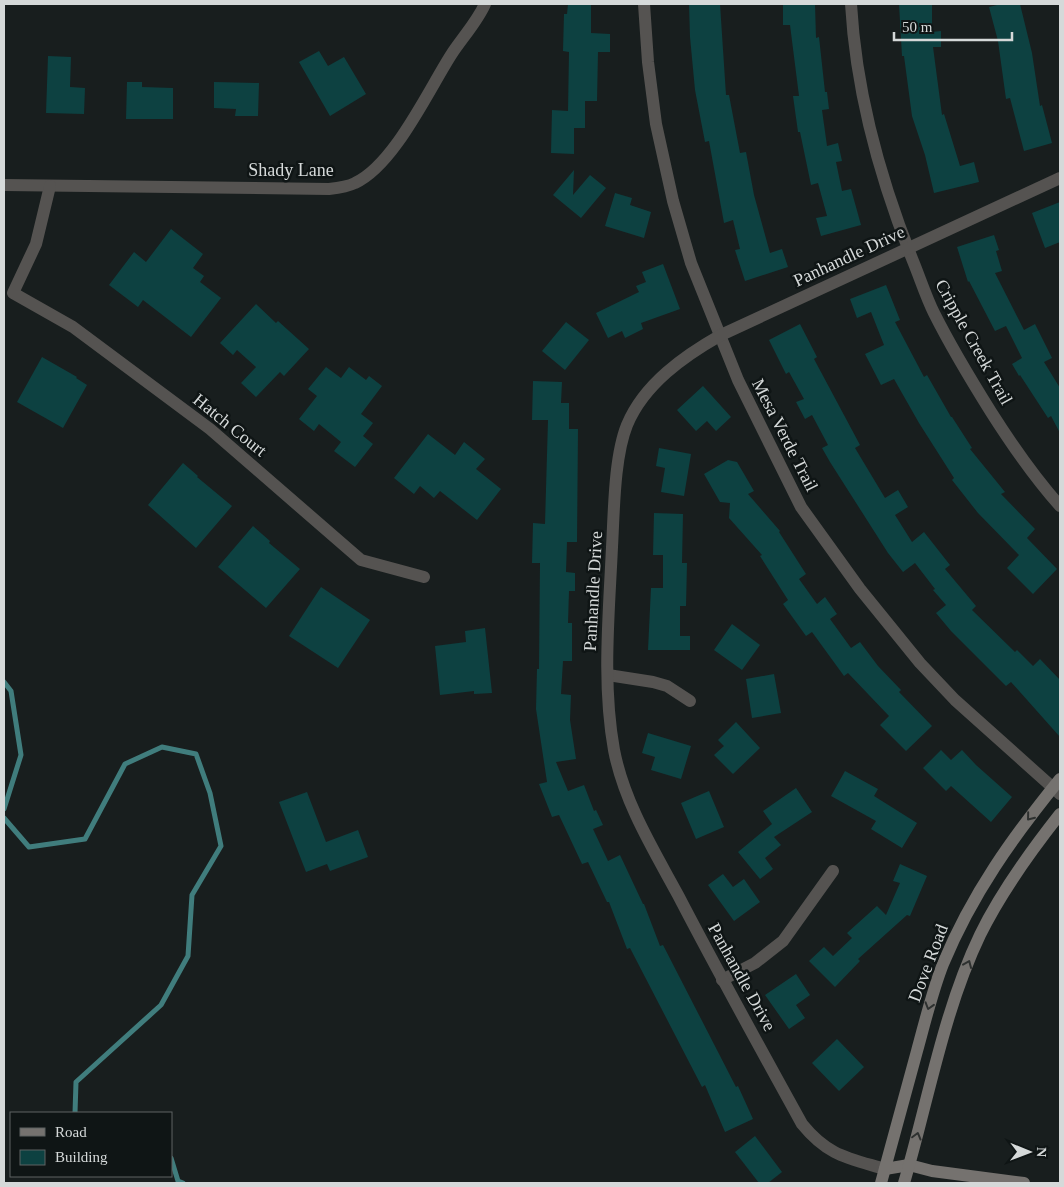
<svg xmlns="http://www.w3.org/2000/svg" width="1064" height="1187" viewBox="0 0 1064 1187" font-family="Georgia,serif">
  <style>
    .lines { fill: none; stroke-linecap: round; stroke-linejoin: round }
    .stream { stroke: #407d7d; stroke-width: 5 }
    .building { fill: #0d4141 }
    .street { stroke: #555351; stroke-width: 12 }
    .secondary { stroke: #75726f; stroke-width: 12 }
    .oneway { stroke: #2e3130 }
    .labels { text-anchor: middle; stroke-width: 5; stroke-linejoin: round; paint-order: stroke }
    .street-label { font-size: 18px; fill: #d5d9d9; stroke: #0f1515 }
  </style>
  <rect width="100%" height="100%" fill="#181e1e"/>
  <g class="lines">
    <g class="stream">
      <polyline points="4,682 11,691 21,755 4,809"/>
      <polyline points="4,818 29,847 85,839 125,764 162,747 196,754 210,793 221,846 192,895 188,956 161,1005 76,1082 75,1113"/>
      <polyline points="171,1158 178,1181 183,1183"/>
    </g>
  </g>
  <g class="building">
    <polygon points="568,4 591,4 591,33 610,34 610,52 598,52 597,101 585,101 585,128 574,128 574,154 551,153 552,110 568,111 569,52 563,51 564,14 567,14"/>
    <polygon points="689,4 720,4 726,95 729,95 740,153 746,152 754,195 770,253 782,249 788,267 745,281 735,250 740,249 733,220 724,223 709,141 705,142 695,90 690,37"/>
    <polygon points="783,4 815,4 816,38 819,37 825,92 827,92 829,109 822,110 827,146 838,143 842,161 836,162 842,191 851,189 861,225 821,236 816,218 827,216 818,183 811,185 800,132 798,132 793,96 799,96 790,25 783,25"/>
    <polygon points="899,4 932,4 932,32 941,31 941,47 933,47 942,115 944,114 960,166 974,162 979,182 934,193 925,155 912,116 904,56 902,56"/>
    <polygon points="1001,4 1020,4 1032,53 1040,106 1042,105 1052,143 1024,151 1010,98 1006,99 998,41 989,7"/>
    <polygon points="319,51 328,66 344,57 366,94 330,116 299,62"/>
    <polygon points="48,56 71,57 70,87 85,88 84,114 46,113"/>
    <polygon points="127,82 142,82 142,87 173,88 173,119 126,119"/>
    <polygon points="214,82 259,83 258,116 235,116 236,109 214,108"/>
    <polygon points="574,170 573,195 590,175 606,188 581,218 553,195"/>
    <polygon points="615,193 632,198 630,205 651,212 644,238 605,226"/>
    <polygon points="1060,202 1060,242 1045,248 1032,213"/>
    <polygon points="171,229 203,254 193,268 204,276 200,282 221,298 191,337 143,300 138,307 109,285 134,252 146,262"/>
    <polygon points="994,235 999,250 996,251 1002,271 995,273 1024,330 1035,324 1052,358 1044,362 1060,388 1060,433 1051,416 1048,418 1020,375 1019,376 1012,364 1022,358 1006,326 995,331 969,281 968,282 957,247"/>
    <polygon points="663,264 680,309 641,323 643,329 625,338 622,331 608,338 596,313 639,292 636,286 646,282 642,272"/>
    <polygon points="886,285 900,320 895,322 924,377 927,375 951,417 952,417 972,448 970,449 1005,492 1001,494 1035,529 1027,538 1057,569 1033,594 1007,568 1019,555 978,513 952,480 954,478 919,423 894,379 881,385 865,354 884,345 871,312 857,318 850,299"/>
    <polygon points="256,304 276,323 278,321 309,349 284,376 280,372 256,397 241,383 256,367 237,350 233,355 220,343"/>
    <polygon points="566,322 589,340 565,370 542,351"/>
    <polygon points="800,324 817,357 814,359 860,445 855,448 885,498 898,490 908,507 895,515 912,542 924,532 950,565 945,569 976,606 972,610 1015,652 1017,650 1033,666 1040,659 1060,680 1060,737 1011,682 1006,686 951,631 936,613 946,605 933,590 935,589 915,563 903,572 888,553 830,462 822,448 828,445 812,415 805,419 796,402 804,399 789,372 786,374 769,340"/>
    <polygon points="42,357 77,377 76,378 87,385 63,428 17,402"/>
    <polygon points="326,367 341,378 349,367 366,380 369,376 382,386 361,414 373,423 363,436 373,444 355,467 334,451 341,442 319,424 314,431 299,419 317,396 308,389"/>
    <polygon points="533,381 562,382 561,403 569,403 569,429 578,429 577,542 567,542 566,572 575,573 575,591 569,591 568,623 572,623 572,661 563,661 561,694 571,695 570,720 576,759 556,762 568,791 584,785 594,811 596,810 603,825 593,829 608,861 620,855 643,904 644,904 660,946 663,945 736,1087 738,1086 753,1119 725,1132 705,1085 702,1087 630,948 627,949 609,902 607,902 588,862 582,864 559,815 552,817 539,784 547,782 536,709 537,669 539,669 540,563 532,563 533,523 545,524 548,420 532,420"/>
    <polygon points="703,386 731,417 716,431 707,421 696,431 677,410"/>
    <polygon points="428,434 455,455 464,442 485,459 476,469 501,489 477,520 440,491 434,498 420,486 414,494 394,478"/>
    <polygon points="659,448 691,454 684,496 661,492 665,468 656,466"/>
    <polygon points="728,460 737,462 754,491 748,494 780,531 779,532 806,574 799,579 817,604 825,597 837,614 830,619 851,648 860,642 878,666 901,690 899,692 932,726 906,751 880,725 889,716 848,673 844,676 812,632 806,636 783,604 788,600 760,556 762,555 729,518 730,503 720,502 704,474"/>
    <polygon points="183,463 198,476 197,477 232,506 196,548 148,505"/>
    <polygon points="654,513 683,514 682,563 687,563 686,606 680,606 680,636 690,636 690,650 648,650 651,588 663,588 663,555 653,555"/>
    <polygon points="253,526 270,541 269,543 300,569 266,608 218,567"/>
    <polygon points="321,587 370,620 338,668 289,636"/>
    <polygon points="732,624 760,645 742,670 714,650"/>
    <polygon points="485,628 492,693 474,694 474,691 440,695 435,646 466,642 465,631"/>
    <polygon points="774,674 781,713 752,718 746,679"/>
    <polygon points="736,722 760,748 733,774 714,755 724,746 718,740"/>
    <polygon points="648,733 691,746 681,779 651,770 655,757 642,753"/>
    <polygon points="941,750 951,760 962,750 976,765 1012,797 991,822 951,786 946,791 923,768"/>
    <polygon points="845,771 878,789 874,796 917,823 902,848 871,829 876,821 831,796"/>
    <polygon points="796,788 812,812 774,837 781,845 765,858 773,869 760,879 738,852 772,824 763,811"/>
    <polygon points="709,791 724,827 696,839 681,803"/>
    <polygon points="307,792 326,842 358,830 368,857 330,871 327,864 306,872 279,802"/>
    <polygon points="900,864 927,876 910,916 907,915 858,959 860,961 835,987 809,961 824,947 833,956 852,938 847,933 877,906 886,915 900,883 893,881"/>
    <polygon points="723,874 733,887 744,879 760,902 734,921 708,885"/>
    <polygon points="796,974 810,995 796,1005 805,1018 789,1029 765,995"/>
    <polygon points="837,1039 864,1067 839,1091 812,1063"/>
    <polygon points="755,1136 782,1172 768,1183 759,1183 735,1152"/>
  </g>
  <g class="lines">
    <g class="street">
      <polyline points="644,4 648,62 656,124 673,201 691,263 738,380 801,507 860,589 920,663 955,700 1060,794"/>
      <path d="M851,4C856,92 880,179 913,261C920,278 926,297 934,313C951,347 971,380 991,412C1012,445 1034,477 1060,506"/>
      <path d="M4,185L329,189C338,188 347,187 355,183C394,165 428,91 451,55C462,38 477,22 485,4"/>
      <polyline points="50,186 36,244 13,293 73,327 210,429 361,560 424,577"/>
      <polyline points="608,675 653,682 667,686 690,701"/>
      <polyline points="722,980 755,963 783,941 833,871"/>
      <path d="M885,1169C848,1158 828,1156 802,1124C760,1048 718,972 678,895C653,849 624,802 614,750C602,683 609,614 612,547C614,513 614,457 627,425C644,384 684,356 721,335L1060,178"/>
    </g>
    <g class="secondary">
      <polyline points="885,1169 909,1165 932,1171 1024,1183"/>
      <path d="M881,1183C893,1139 905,1095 917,1051C925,1022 932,992 943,964C972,894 1012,838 1060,779"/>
      <path d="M904,1183C928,1102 943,1012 980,935C1001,892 1030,852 1060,814"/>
    </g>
  </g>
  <defs><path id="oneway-chevron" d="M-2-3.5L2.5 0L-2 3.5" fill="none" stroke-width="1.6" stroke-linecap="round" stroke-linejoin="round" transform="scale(1.25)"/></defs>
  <g class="oneway">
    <use href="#oneway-chevron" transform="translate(1030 817) rotate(129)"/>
    <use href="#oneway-chevron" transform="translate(968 964) rotate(-67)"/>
    <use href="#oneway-chevron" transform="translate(929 1006) rotate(107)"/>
    <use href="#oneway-chevron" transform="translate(917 1136) rotate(-75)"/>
  </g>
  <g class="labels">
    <g class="street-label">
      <text x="291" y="176">Shady Lane</text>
      <text transform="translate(849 256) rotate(-25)" y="6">Panhandle Drive</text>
      <text transform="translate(974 342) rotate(61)" y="6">Cripple Creek Trail</text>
      <text transform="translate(230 425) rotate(39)" y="6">Hatch Court</text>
      <text transform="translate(785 435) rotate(63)" y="6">Mesa Verde Trail</text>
      <text transform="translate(593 591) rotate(-87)" y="6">Panhandle Drive</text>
      <text transform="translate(928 963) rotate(-69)" y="6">Dove Road</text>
      <text transform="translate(742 977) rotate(61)" y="6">Panhandle Drive</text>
    </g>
  </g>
  <rect width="1064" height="1187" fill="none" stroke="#d5d9d9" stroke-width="10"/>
  <rect x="10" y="1112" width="162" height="65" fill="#0f1515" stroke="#5e6363"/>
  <rect x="20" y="1128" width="25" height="8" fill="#75726f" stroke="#5e6363"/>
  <text x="55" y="1137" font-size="15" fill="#d5d9d9">Road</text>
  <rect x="20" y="1150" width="25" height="15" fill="#0d4141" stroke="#5e6363"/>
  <text x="55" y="1162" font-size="15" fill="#d5d9d9">Building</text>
  <g transform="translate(1029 1152) rotate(91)" stroke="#0f1515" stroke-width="4" paint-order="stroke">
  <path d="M0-4L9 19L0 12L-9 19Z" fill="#d5d9d9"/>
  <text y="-8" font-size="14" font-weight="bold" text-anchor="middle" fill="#d5d9d9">N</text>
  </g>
  <path d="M894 32v8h118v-8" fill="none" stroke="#d5d9d9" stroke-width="2.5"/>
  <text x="902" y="32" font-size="15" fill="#d5d9d9" stroke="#0f1515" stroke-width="4" paint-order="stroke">50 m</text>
</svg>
